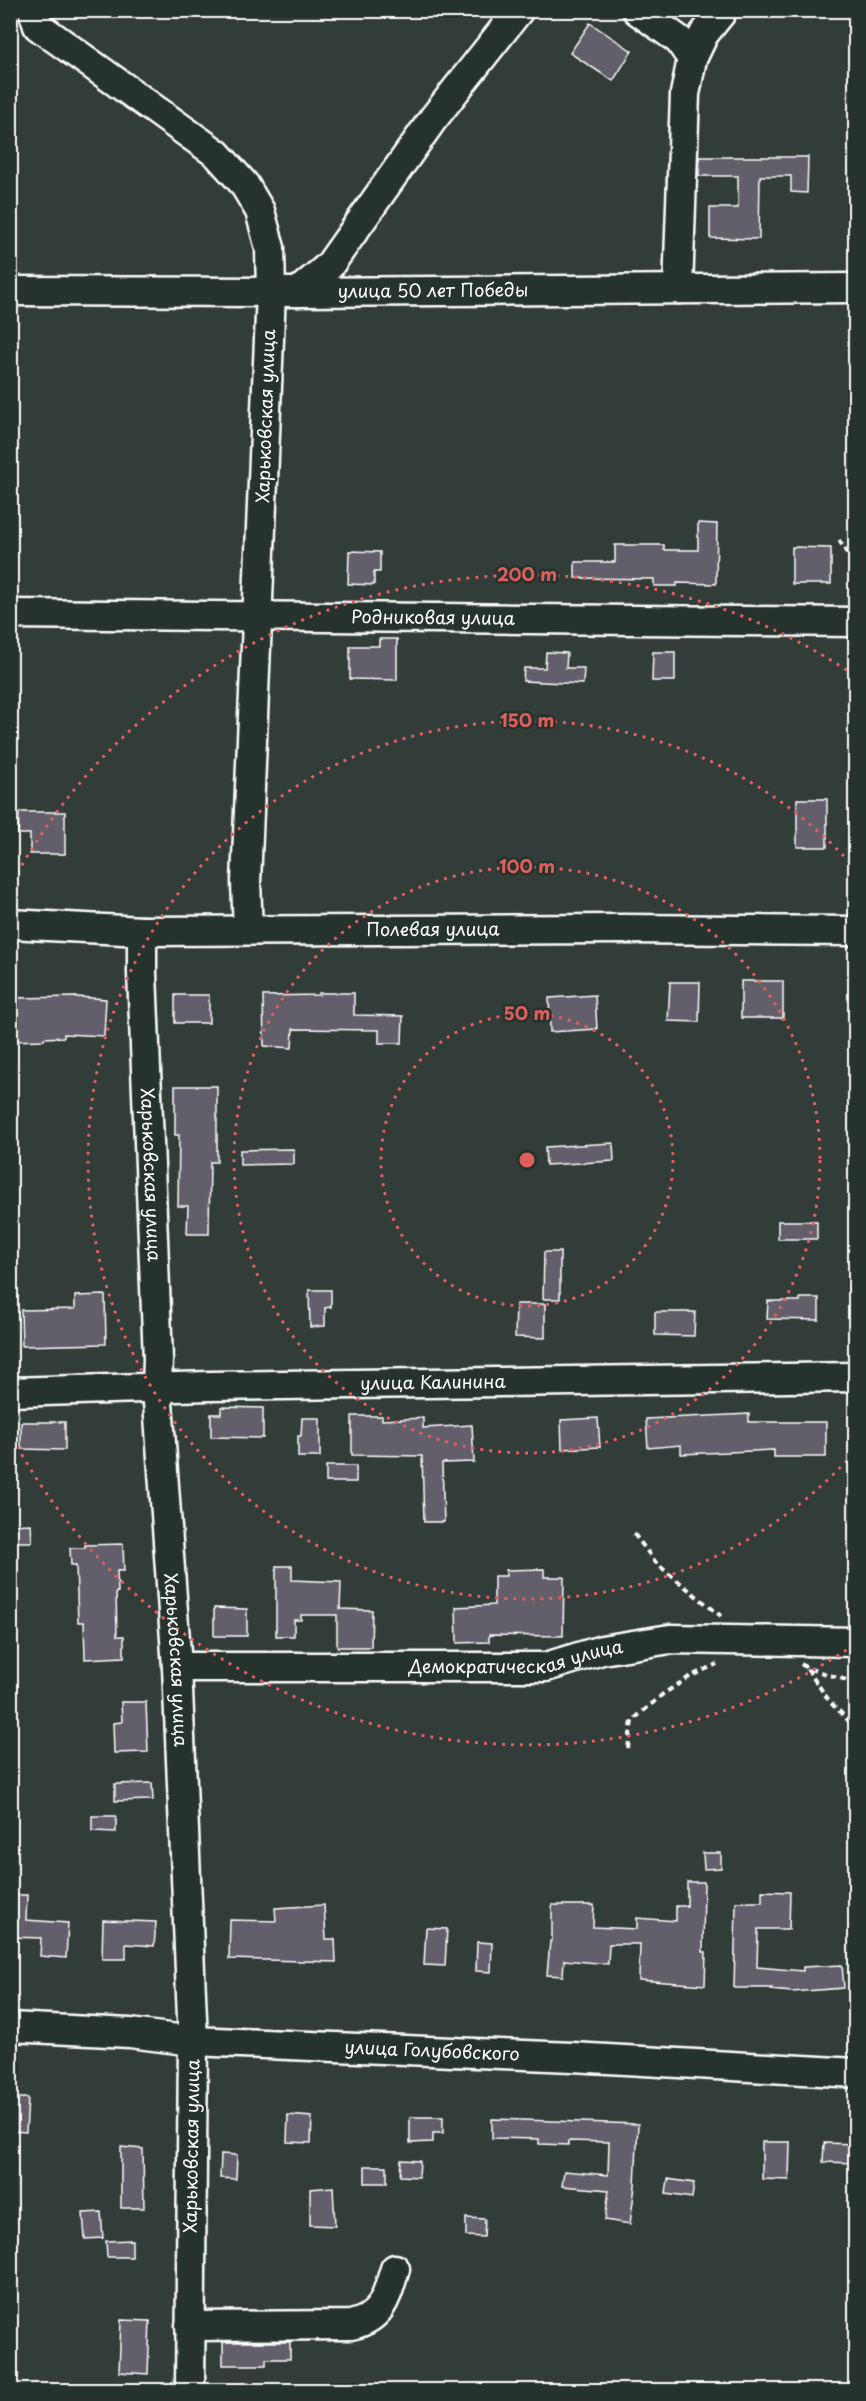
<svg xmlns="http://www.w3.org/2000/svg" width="866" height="2401" viewBox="0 0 866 2401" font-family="'Playpen Sans',sans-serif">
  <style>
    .building { fill: #645f6a; stroke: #fff; stroke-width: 1.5 }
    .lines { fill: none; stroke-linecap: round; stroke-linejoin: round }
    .minor-casing { stroke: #fff; stroke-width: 33 }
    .path { stroke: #fff; stroke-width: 4; stroke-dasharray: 6 4.5; stroke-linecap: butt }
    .minor { stroke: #26332d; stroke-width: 28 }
    .ring { fill: none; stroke: #e05e5e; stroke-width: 3; stroke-dasharray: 3 6 }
    .labels { text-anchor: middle; stroke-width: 5; stroke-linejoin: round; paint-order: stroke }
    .street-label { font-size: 18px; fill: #fff; stroke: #26332d }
    .centre { fill: #e05e5e; stroke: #26332d; stroke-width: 3 }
    .ring-label { font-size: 18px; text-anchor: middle; font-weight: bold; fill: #e05e5e; stroke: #26332d; stroke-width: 5; stroke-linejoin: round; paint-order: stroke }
  </style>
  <rect width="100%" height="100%" fill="#323c39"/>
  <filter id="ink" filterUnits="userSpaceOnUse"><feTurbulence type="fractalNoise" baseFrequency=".0167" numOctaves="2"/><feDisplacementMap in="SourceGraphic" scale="12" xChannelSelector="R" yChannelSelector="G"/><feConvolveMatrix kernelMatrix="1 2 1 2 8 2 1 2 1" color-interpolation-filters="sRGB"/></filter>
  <g filter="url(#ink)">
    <g class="building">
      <polygon points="590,23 632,51 613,81 570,53"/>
      <polygon points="699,157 808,157 807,193 791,192 791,176 760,176 759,239 710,238 710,208 738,208 738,176 699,176"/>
      <polygon points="698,523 717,524 716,584 677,583 677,586 654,586 654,579 575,578 575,562 615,562 615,545 664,545 664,550 698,550"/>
      <polygon points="792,547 831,548 831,584 792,584"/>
      <polygon points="349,551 380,552 380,572 374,572 374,585 348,584"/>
      <polygon points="379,639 397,639 397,680 350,679 350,646 379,646"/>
      <polygon points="546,652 567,653 566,668 584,668 583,684 523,681 524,668 545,668"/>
      <polygon points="653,652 675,652 675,681 652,681"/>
      <rect x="797" y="799" width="30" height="48"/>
      <polygon points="19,812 65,812 65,854 30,854 30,834 18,834"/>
      <rect x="741" y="981" width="42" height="37"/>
      <polygon points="670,982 700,982 699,1022 668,1021"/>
      <polygon points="319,993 354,993 354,1015 403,1016 402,1043 379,1043 379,1030 293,1029 292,1048 264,1046 263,996 319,995"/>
      <rect x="175" y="995" width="34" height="28"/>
      <polygon points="595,995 597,1029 550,1032 549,998"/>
      <polygon points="78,997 106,999 104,1036 64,1034 64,1037 44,1038 44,1040 12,1041 12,998"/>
      <polygon points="175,1086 217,1086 217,1162 210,1162 209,1234 187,1234 188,1206 178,1206 179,1135 175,1135"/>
      <polygon points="613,1143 614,1161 546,1165 545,1147"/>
      <polygon points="294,1149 294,1164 240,1165 240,1150"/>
      <rect x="778" y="1221" width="39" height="18"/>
      <polygon points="544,1252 560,1252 560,1299 543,1299"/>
      <polygon points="309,1290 331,1290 331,1307 325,1308 325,1326 310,1327"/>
      <polygon points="105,1295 106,1344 22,1346 21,1310 75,1309 75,1296"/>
      <polygon points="800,1298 819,1298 819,1320 767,1319 768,1301 800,1301"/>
      <polygon points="516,1304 545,1304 545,1338 515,1337"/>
      <polygon points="655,1312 695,1312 694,1336 655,1335"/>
      <polygon points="221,1407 263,1408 263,1438 211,1437 211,1414 221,1414"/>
      <polygon points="749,1414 749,1422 826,1422 826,1457 774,1457 774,1450 681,1454 681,1445 648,1448 646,1419"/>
      <polygon points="352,1416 382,1416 382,1420 423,1418 423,1428 472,1425 474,1462 442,1463 444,1522 424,1522 422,1456 352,1455"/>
      <polygon points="302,1418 320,1418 320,1457 298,1457 298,1436 301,1436"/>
      <polygon points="598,1418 600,1447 562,1449 561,1420"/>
      <polygon points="21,1422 65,1422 65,1450 21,1449"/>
      <rect x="326" y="1466" width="30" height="16"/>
      <polygon points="31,1524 32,1542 10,1542 10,1525"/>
      <polygon points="123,1544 124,1571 117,1571 118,1592 116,1592 117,1636 124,1636 124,1657 85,1659 84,1622 78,1622 76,1565 71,1565 70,1548 85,1548 85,1545"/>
      <polygon points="276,1566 292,1566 292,1580 341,1582 340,1609 372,1610 371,1647 337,1647 337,1615 301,1615 301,1620 294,1620 294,1636 276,1636"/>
      <polygon points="544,1569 544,1577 564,1577 563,1636 489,1635 489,1642 457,1643 456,1607 494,1605 494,1576 506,1576 506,1570"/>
      <polygon points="214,1608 247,1609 247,1636 214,1636"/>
      <polygon points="121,1702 146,1702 148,1752 114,1753 113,1723 122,1722"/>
      <polygon points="152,1783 153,1800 115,1801 115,1784"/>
      <polygon points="92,1816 116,1816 116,1832 92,1831"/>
      <polygon points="703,1853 721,1853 721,1868 704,1869"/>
      <polygon points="687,1882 704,1882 703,1952 706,1952 705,1985 639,1980 640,1944 609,1944 608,1964 564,1960 563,1976 547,1975 550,1941 552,1941 552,1905 594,1905 593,1927 637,1929 637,1918 676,1921 676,1906 687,1906"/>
      <polygon points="762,1891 790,1892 789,1929 758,1929 757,1967 803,1971 803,1967 842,1965 844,1988 792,1992 771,1990 772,1988 734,1988 736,1902 762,1902"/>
      <polygon points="10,1895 27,1895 26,1920 68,1923 66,1958 40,1956 41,1938 10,1937"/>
      <polygon points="324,1905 326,1939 335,1939 336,1962 229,1959 230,1920 276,1921 275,1908"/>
      <polygon points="103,1920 156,1922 154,1946 126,1944 126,1959 102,1959"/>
      <polygon points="426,1928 447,1929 445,1966 424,1965"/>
      <polygon points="477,1942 492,1943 491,1972 476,1971"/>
      <polygon points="10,2098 28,2098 26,2132 10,2131"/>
      <polygon points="288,2115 312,2117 311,2143 287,2142"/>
      <polygon points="410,2117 443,2117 443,2133 433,2133 433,2142 410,2143"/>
      <polygon points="492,2119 638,2124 635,2186 630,2224 605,2220 609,2190 562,2186 564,2171 608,2175 609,2142 568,2141 568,2145 539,2144 539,2139 492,2138"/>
      <polygon points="762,2142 790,2142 789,2180 762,2179"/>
      <polygon points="824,2143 855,2144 855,2163 823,2162"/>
      <polygon points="121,2147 143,2149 144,2208 121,2208"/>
      <polygon points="221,2154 237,2155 236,2179 220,2178"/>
      <polygon points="401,2160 420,2161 419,2177 400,2176"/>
      <rect x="365" y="2166" width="22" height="17"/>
      <polygon points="668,2179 694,2183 692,2198 666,2194"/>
      <polygon points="333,2187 335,2226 310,2225 310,2189"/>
      <polygon points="101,2212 103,2238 85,2239 83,2213"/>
      <polygon points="466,2218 485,2219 484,2237 466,2236"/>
      <polygon points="132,2240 132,2257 107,2257 106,2241"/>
      <polygon points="121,2320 150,2321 148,2374 119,2372"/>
      <polygon points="223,2342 290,2342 290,2359 266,2359 266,2365 223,2365"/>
    </g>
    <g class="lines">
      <g class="minor-casing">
        <g id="minor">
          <polyline points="33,10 38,26 217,154 244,184 260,211 270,248 271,292 246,882 248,930"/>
          <polyline points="637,10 679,40 692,59"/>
          <polyline points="678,289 685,94 692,59 704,34 721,13"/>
          <path id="s1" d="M10,291L298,292L856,288"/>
          <polyline points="298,292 329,266 433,119 519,10"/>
          <path id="s2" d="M10,614L856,622"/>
          <path id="s3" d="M10,924L142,931L623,929L856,931"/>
          <path id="s4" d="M142,931V973L158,1359L157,1388L177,1667L193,2041L190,2390"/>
          <path id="s5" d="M10,1392L210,1386L856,1377"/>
          <path id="s6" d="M177,1667H546L602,1650L670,1639L856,1642"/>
          <path id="s7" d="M10,2027L130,2033L193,2041L572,2057L856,2073"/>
          <path d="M190,2326L351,2325C383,2318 386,2297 395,2269"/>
        </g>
      </g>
      <g class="path">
        <polyline points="839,540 856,568"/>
        <polyline points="634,1534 657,1564 721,1616"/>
        <polyline points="801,1664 807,1668 856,1683"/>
        <polyline points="807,1669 830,1702 856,1728"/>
        <polyline points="628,1748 632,1721 663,1694 691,1676 717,1664"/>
      </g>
      <use href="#minor" class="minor"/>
    </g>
  </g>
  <g class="ring">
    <circle cx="527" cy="1160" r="146"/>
    <circle cx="527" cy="1160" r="293"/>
    <path d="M853 1454A439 439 0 1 1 853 866"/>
    <path d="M854 1645A585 585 0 0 1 13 1439M13 881A585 585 0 0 1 854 675"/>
  </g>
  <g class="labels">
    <g class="street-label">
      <text dy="6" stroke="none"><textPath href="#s1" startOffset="423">улица 50 лет Победы</textPath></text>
      <text transform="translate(266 416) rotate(-88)" y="6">Харьковская улица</text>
      <text dy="6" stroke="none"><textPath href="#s2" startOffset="423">Родниковая улица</textPath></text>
      <text dy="6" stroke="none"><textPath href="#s3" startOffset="423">Полевая улица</textPath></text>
      <text dy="6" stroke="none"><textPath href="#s4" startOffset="244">Харьковская улица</textPath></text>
      <text dy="6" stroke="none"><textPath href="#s5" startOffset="423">улица Калинина</textPath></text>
      <text dy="6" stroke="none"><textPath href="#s6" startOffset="340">Демократическая улица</textPath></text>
      <text dy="6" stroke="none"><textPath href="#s4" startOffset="730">Харьковская улица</textPath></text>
      <text dy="6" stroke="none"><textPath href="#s7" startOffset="423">улица Голубовского</textPath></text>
      <text transform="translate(192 2146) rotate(-89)" y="6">Харьковская улица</text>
    </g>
  </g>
  <circle cx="527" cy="1160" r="9" class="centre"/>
  <g class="ring-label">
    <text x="527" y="581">200 m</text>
    <text x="527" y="727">150 m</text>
    <text x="527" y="873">100 m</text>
    <text x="527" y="1020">50 m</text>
  </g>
  <rect width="866" height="2401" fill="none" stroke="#26332d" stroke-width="36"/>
  <rect x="18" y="18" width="830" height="2365" fill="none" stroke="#fff" stroke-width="2" filter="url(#ink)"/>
</svg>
